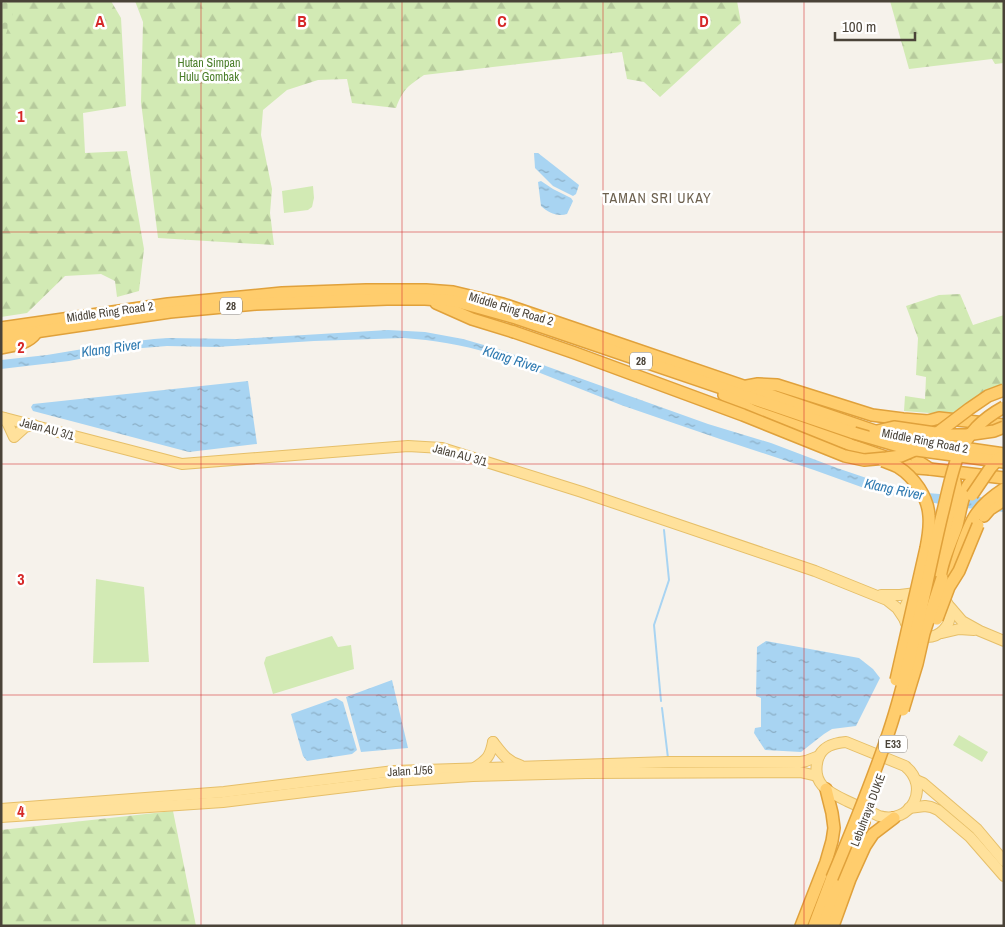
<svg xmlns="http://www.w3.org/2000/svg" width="1005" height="927" viewBox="0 0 1005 927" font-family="'Archivo Narrow',sans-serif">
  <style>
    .green { fill: #d2eab4 }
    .forest { fill: url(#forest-firs) }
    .cemetery { fill: url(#cemetery-stones) }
    .water { fill: url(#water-ripples) }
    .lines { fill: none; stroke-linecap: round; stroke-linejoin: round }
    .stream { stroke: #a8d4f2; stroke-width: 2 }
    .major-casing { stroke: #e6bf69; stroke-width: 12 }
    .highway-casing { stroke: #e0a13b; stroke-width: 14 }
    .major { stroke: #ffe19b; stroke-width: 10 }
    .highway { stroke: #ffcd6d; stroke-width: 11 }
    .highway-bridge-casing { stroke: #e0a13b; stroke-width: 14; stroke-linecap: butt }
    .highway-bridge { stroke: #ffcd6d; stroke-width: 11 }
    .grid { fill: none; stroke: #d62828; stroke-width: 1; stroke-opacity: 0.55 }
    .labels { text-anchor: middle; stroke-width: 5; stroke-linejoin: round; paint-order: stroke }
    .shield { fill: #fff; stroke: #807b74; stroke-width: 1 }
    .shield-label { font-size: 11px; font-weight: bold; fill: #4a4338 }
    .park-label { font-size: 12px; fill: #4a7e2a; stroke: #fff }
    .street-label { font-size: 12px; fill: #4a4338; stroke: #fff }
    .neighbourhood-label { font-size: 14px; letter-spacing: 1px; fill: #6d614f; stroke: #fff }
    .water-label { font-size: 14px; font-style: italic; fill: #2e7ab1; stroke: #fff }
    .grid-label { font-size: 16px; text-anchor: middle; font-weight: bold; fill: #d62828; stroke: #fff; stroke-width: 5; stroke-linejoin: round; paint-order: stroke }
  </style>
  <defs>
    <pattern id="forest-firs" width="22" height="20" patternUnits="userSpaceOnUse" patternTransform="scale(1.25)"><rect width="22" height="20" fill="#d2eab4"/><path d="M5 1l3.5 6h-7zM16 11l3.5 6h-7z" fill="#b6ca9c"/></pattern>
    <pattern id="cemetery-stones" width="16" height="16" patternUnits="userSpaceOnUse" patternTransform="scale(1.25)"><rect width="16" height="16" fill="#d2eab4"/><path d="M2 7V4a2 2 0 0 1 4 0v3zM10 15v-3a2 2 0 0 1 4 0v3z" fill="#b6ca9c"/></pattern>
    <pattern id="water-ripples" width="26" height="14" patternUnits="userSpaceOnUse" patternTransform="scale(1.25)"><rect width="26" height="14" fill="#a8d4f2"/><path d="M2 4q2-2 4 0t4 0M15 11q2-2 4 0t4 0" fill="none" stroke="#8baec5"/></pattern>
  </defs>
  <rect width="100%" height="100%" fill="#f6f2eb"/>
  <g class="green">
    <polygon points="313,186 314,198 312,207 308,210 284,213 282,191"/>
    <polygon points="96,579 144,587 149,662 93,663"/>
    <polygon points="332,636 338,647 351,645 354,669 273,694 264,663 266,657"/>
    <polygon points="959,735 988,752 982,762 953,745"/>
  </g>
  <g class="forest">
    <polygon points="1,1 111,1 121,18 126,106 83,113 85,153 127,151 144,249 139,291 117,297 115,281 101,274 65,276 27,313 1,317"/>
    <path d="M135,1H737L741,23L660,97L644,82L627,79L622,52L424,75C408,86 403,89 396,108L352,103L347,79L318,80L287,90L263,110L261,135L272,189L270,213L274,245L158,238L141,102L143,22Z"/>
    <polygon points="890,1 1004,1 1004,63 995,64 992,59 909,69"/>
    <polygon points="960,294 973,325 1004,315 1004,387 955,415 904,411 905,396 925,399 926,377 916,375 918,338 906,306 939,295"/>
    <polygon points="173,811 196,926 1,926 1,830"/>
  </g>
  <polygon class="cemetery" points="1,1 17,1 1,49"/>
  <g class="water">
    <polygon points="534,153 538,153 579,185 576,194 573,196 553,186 535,168"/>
    <path d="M541,181L553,189L571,198L573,201L567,214C557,217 549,213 541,206L538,182Z"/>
    <path d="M388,330L425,332L463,339L501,350L708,424L771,443L837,468L890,486L927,493L1004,499V512L957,507L896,496L864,488L814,470L720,439L621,405L490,353C462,345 433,340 404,338L314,341L216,347L167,346L130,349L69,361L1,369V360L47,355L119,343L154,339L168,338L237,339Z"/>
    <polygon points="248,381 257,444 189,452 33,411 31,407 33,404"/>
    <polygon points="766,641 859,658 873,669 880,678 856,726 832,729 824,734 801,752 765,750 754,733 755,728 761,727 761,698 756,696 757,647"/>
    <polygon points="392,680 408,748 361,752 346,697"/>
    <polygon points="336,698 343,702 357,750 352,754 307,761 303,756 291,714"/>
  </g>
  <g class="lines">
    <g class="stream">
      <polyline points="661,701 654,625 669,580 664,530"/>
      <polyline points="662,708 668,758"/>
    </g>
    <g class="major-casing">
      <g id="major">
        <polyline points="1,417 182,464 408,446 442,448 582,492 815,571 887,600 897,608 905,620"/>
        <polyline points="4,418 8,424 14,437 25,427 34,425"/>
        <circle cx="927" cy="614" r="23"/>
        <polyline points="881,595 900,595 916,593"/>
        <polyline points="950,607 962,621 980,631 1004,641"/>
        <polyline points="942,633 959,629 974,630"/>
        <path d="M493,742C501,752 507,762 520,765"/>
        <path d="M846,742L905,766C931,787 911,825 879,816C869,811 858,806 847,801C828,792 811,784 818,759C822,746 834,743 846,742Z"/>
        <path d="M473,769C486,760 490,758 493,742"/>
        <polyline points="916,780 923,783 977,829 1004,861"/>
        <polyline points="909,808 925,806 931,807 938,810 970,837 1004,876"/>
        <polyline points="1,809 224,792 394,771 669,762 801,762 806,761 819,756"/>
        <polyline points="1,817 223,802 395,781 473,776 586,773 800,772 817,776"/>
      </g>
    </g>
    <g class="highway-casing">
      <g id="highway">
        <polyline points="436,303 472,319 514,332"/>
        <polyline points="1,328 168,304 282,293 366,290 426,290 453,292 503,304 875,431"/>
        <polyline points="1,337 170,312 256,304 387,299 425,299 455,301 516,318 854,433"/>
        <path d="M1,348C14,345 28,344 36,333"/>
        <polyline points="747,386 758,384 777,385 872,415 903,419 928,421"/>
        <polyline points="724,395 753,411 917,468 930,469"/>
        <polyline points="1004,425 939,418 928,421 920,428 915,434 912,445 915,454 918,461 930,469 1004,478"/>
        <polyline points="984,516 990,509 1004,500"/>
        <polyline points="936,565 956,487 954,476 951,472"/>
        <path d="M953,575C958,557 965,532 975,516C982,505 993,496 1004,489"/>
        <path d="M941,586C937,570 952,541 957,525C960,513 962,499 967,487C970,482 973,479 977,475"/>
        <polyline points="801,926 826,862 832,841 834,828 832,813 826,789"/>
        <polyline points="814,926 832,878"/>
        <polyline points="823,926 864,822"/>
        <polyline points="833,926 850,879 865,846 873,834 894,818"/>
      </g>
    </g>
    <use href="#major" class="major"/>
    <use href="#highway" class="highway"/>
    <g class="highway-bridge-casing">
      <g id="highway-bridge">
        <polyline points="514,332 575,353 743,415 845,456 864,460 886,458 901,456 915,450 969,409 988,396 1004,390"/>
        <polyline points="875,431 908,440 1004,454"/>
        <polyline points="877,431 894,427 949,435 966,435 994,431 1004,427"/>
        <polyline points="854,433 909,449 1004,462"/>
        <path d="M883,461C888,463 893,464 898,467C914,477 928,497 929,516C930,527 928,538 926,548L896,680"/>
        <polyline points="972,495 991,467 999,458"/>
        <polyline points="937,619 949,587 959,571 978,525"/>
        <polyline points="903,710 917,664 924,633 942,578"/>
        <path d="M832,878C851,833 869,789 885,743C895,715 903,685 910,656C922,609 931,561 942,515C947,496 951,473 958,456C968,433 982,419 1004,407"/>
      </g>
    </g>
    <use href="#highway-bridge" class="highway-bridge"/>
  </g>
  <path class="grid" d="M201,1V926M402,1V926M603,1V926M804,1V926M1,232H1004M1,464H1004M1,695H1004"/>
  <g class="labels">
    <g class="shield">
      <rect x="220" y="297.5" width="22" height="17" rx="4"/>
      <rect x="630" y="352.5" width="22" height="17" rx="4"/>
      <rect x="879" y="735.5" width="28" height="17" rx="4"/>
    </g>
    <g class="shield-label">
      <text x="231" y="310">28</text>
      <text x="641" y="365">28</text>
      <text x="893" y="748">E33</text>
    </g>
    <g class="park-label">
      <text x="209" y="67">Hutan Simpan<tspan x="209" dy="14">Hulu Gombak</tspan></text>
    </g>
    <g class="street-label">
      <text transform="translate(511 309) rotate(17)" y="4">Middle Ring Road 2</text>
      <text transform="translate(110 312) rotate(-8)" y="4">Middle Ring Road 2</text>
      <text transform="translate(47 429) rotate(15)" y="4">Jalan AU 3/1</text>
      <text transform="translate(925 441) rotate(11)" y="4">Middle Ring Road 2</text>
      <text transform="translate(460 455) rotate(15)" y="4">Jalan AU 3/1</text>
      <text transform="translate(410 771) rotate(-3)" y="4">Jalan 1/56</text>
      <text transform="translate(868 810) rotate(-69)" y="4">Lebuhraya DUKE</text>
    </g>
    <g class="neighbourhood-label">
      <text x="657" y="203">TAMAN SRI UKAY</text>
    </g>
    <g class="water-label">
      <text transform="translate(111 348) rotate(-8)" y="5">Klang River</text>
      <text transform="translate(512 359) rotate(18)" y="5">Klang River</text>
      <text transform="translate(894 489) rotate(12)" y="5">Klang River</text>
    </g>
  </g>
  <g class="grid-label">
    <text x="100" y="27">A</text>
    <text x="302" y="27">B</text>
    <text x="502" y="27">C</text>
    <text x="704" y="27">D</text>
    <text x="21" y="122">1</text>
    <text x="21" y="353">2</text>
    <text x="21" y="585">3</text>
    <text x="21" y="817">4</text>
  </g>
  <rect width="1005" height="927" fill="none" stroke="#4a4338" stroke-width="5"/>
  <path d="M835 32v8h80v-8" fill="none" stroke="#4a4338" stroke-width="2.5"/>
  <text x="842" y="32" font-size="15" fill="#4a4338" stroke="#ffffff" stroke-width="4" paint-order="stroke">100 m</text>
</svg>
